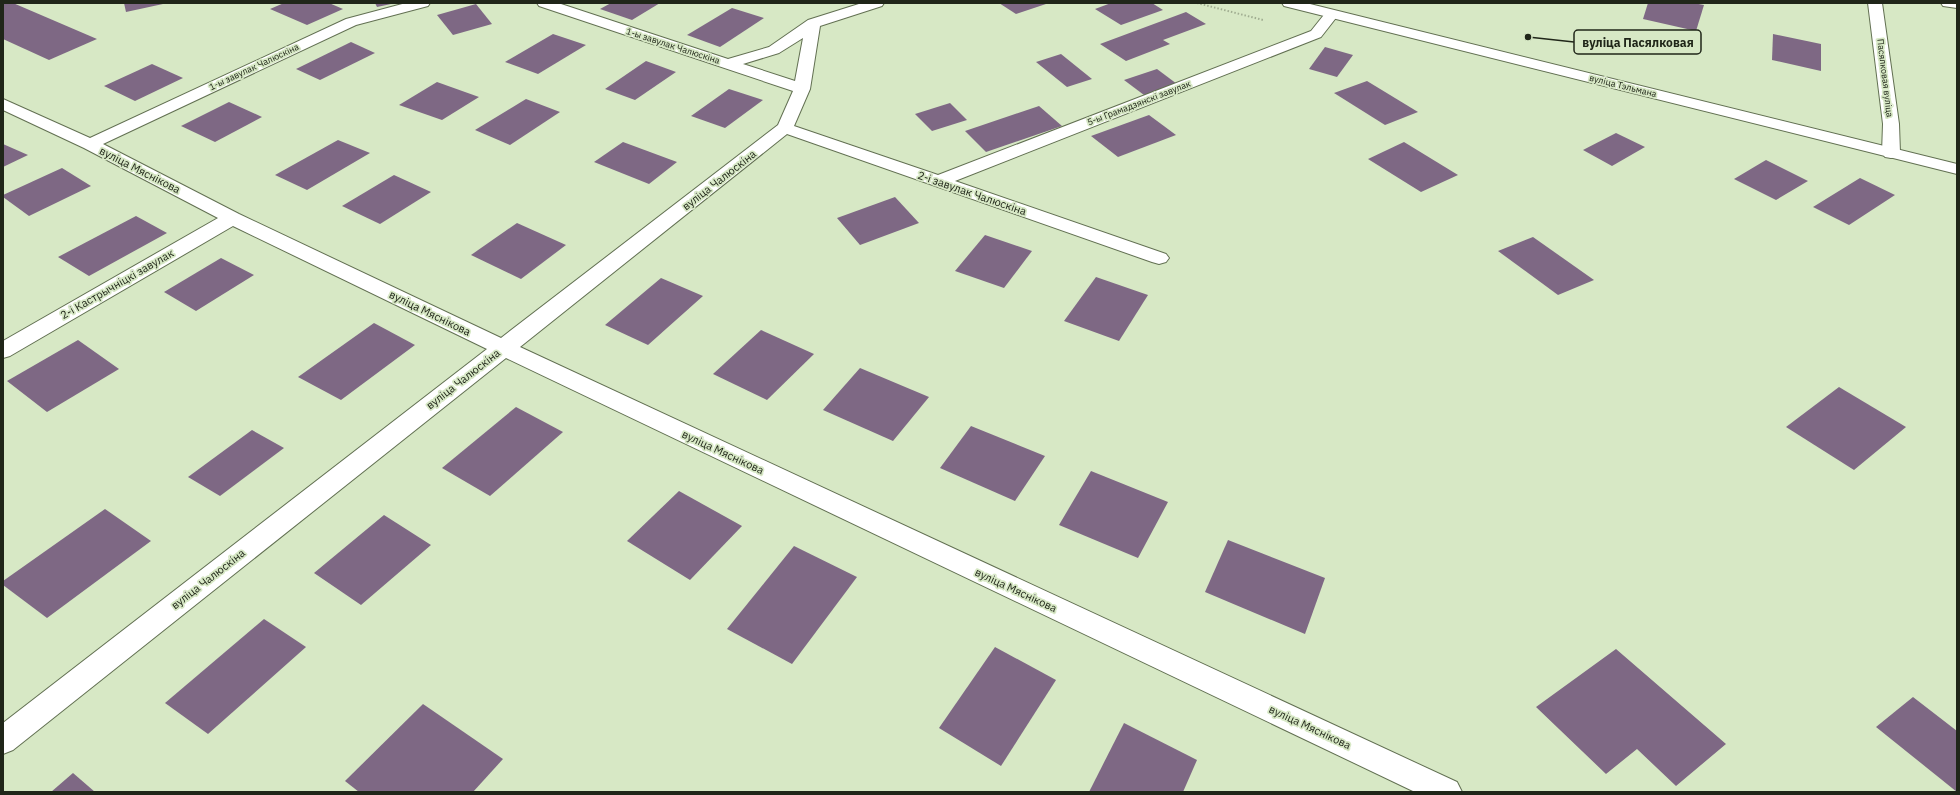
<svg xmlns="http://www.w3.org/2000/svg" width="1960" height="795" viewBox="0 0 1960 795" font-family="'IBM Plex Sans',sans-serif">
  <style>
    .building { fill: #7e6884 }
    .lines { fill: none; stroke-linecap: round; stroke-linejoin: round }
    .minor-casing { stroke: #627052; stroke-width: 2 }
    .major-casing { stroke: #627052; stroke-width: 2 }
    .path { stroke: #a0ad91; stroke-width: 2; stroke-dasharray: 1.5 2; stroke-linecap: butt }
    .minor { fill: #fff; fill-rule: evenodd }
    .major { fill: #fff; fill-rule: evenodd }
    .labels { text-anchor: middle; stroke-width: 3.5; stroke-linejoin: round; paint-order: stroke }
    .far-street-label { font-size: 9px; fill: #202619; stroke: #d7e8c5 }
    .street-label { font-size: 11px; fill: #202619; stroke: #d7e8c5 }
    .leader { fill: none; stroke: #202619; stroke-width: 1.5 }
    .callout-dot { fill: #202619; stroke: #d7e8c5; stroke-width: 1.5 }
    .callout { fill: #d7e8c5; stroke: #202619; stroke-width: 1.5 }
    .callout-label { font-size: 12px; text-anchor: middle; font-weight: bold; fill: #202619 }
  </style>
  <rect width="100%" height="100%" fill="#d7e8c5"/>
  <g class="building">
    <polygon points="3,3 13,3 97,39 49,60 3,39"/>
    <polygon points="124,3 163,3 163,4 126,12"/>
    <polygon points="284,3 329,3 343,9 307,25 270,9"/>
    <polygon points="375,3 391,3 391,4 377,7"/>
    <polygon points="611,3 660,3 632,20 600,9"/>
    <polygon points="999,3 1049,3 1016,14"/>
    <polygon points="1111,3 1152,3 1163,10 1121,25 1095,9"/>
    <polygon points="1648,3 1693,3 1704,5 1696,31 1643,19"/>
    <polygon points="476,4 492,24 453,35 437,15"/>
    <polygon points="732,8 764,18 720,47 687,35"/>
    <polygon points="1186,12 1206,24 1163,40 1170,44 1126,61 1100,44"/>
    <polygon points="553,34 586,45 538,74 505,62"/>
    <polygon points="1773,34 1821,44 1821,71 1772,60"/>
    <polygon points="351,42 375,53 320,80 296,69"/>
    <polygon points="1325,47 1353,55 1337,77 1309,69"/>
    <polygon points="1061,54 1092,79 1067,87 1036,62"/>
    <polygon points="646,61 676,72 635,100 605,89"/>
    <polygon points="152,64 183,78 135,101 104,86"/>
    <polygon points="1157,69 1177,84 1144,95 1124,80"/>
    <polygon points="1367,81 1418,112 1385,125 1334,93"/>
    <polygon points="437,82 479,97 442,120 399,105"/>
    <polygon points="729,89 763,100 725,128 691,116"/>
    <polygon points="526,99 560,112 510,145 475,130"/>
    <polygon points="229,102 262,117 215,142 181,126"/>
    <polygon points="950,103 967,120 932,131 915,114"/>
    <polygon points="1039,106 1062,126 986,152 965,131"/>
    <polygon points="1149,115 1176,135 1118,157 1091,136"/>
    <polygon points="1616,133 1645,147 1612,166 1583,150"/>
    <polygon points="338,140 370,153 307,190 275,175"/>
    <polygon points="623,142 677,162 649,184 594,162"/>
    <polygon points="1404,142 1458,175 1421,192 1368,159"/>
    <polygon points="3,144 28,155 3,167"/>
    <polygon points="1766,160 1808,181 1776,200 1734,179"/>
    <polygon points="62,168 91,186 29,216 3,197 3,195"/>
    <polygon points="394,175 431,192 380,224 342,206"/>
    <polygon points="1860,178 1895,195 1849,225 1813,207"/>
    <polygon points="895,197 919,223 860,245 837,218"/>
    <polygon points="136,216 167,233 89,276 58,257"/>
    <polygon points="517,223 566,245 521,279 471,255"/>
    <polygon points="985,235 1032,251 1004,288 955,271"/>
    <polygon points="1533,237 1594,280 1558,295 1498,251"/>
    <polygon points="221,258 254,275 196,311 164,292"/>
    <polygon points="1096,277 1148,295 1119,341 1064,321"/>
    <polygon points="661,278 703,296 648,345 605,325"/>
    <polygon points="374,323 415,345 341,400 298,377"/>
    <polygon points="761,330 814,354 767,400 713,374"/>
    <polygon points="78,340 119,369 47,412 7,381"/>
    <polygon points="860,368 929,397 893,441 823,410"/>
    <polygon points="1839,387 1906,427 1854,470 1786,427"/>
    <polygon points="516,407 563,432 490,496 442,468"/>
    <polygon points="971,426 1045,456 1015,501 940,468"/>
    <polygon points="252,430 284,448 220,496 188,477"/>
    <polygon points="1091,471 1168,502 1138,558 1059,525"/>
    <polygon points="679,491 742,526 690,580 627,541"/>
    <polygon points="105,509 151,541 47,618 3,585 3,581"/>
    <polygon points="384,515 431,545 361,605 314,573"/>
    <polygon points="1228,540 1325,578 1305,634 1205,592"/>
    <polygon points="794,546 857,577 792,664 727,629"/>
    <polygon points="264,619 306,647 208,734 165,703"/>
    <polygon points="995,647 1056,680 1001,766 939,728"/>
    <polygon points="1616,649 1726,744 1676,786 1637,749 1606,774 1536,707"/>
    <polygon points="1913,697 1957,731 1957,792 1876,727"/>
    <polygon points="423,704 503,759 473,792 359,792 345,781"/>
    <polygon points="1124,723 1197,760 1183,792 1089,792"/>
    <polygon points="73,773 95,792 51,792"/>
  </g>
  <g class="lines">
    <g class="minor-casing">
      <g id="minor">
        <path d="M406,3H430L428,6L356,25L103,144L239,214L501,338L778,125L793,91L539,6L537,3H558L728,59L769,47L808,20L862,3H884L882,6L820,26L810,89L794,126L938,175L1311,31L1327,11H1337L1339,14L1321,37L955,181L1166,254L1169,258L1166,262L1159,264L1152,262L787,134L520,347L1457,782L1462,792H1415L506,358L13,750L3,754V723L487,349L233,226L10,356L3,358V341L218,218L84,148L3,110V99L90,138L346,19ZM803,38L795,81L743,64L779,53Z"/>
        <polygon points="1868,3 1882,3 1899,124 1900,153 1897,157 1891,158 1885,157 1882,153 1883,124"/>
        <polygon points="1941,3 1957,3 1957,8 1943,6"/>
      </g>
    </g>
    <g class="major-casing">
      <polygon id="major" points="1282,3 1306,3 1957,164 1957,174 1284,6"/>
    </g>
    <polyline class="path" points="1197,3 1263,20"/>
    <use href="#minor" class="minor"/>
    <use href="#major" class="major"/>
  </g>
  <g class="labels">
    <g class="far-street-label">
      <text transform="translate(673 46) rotate(18)" y="3">1-ы завулак Чалюскіна</text>
      <text transform="translate(254 67) rotate(-25)" y="3">1-ы завулак Чалюскіна</text>
      <text transform="translate(1885 78) rotate(83)" y="3">Пасялковая вуліца</text>
      <text transform="translate(1623 86) rotate(14)" y="3">вуліца Тэльмана</text>
      <text transform="translate(1139 103) rotate(-21)" y="3">5-ы Грамадзянскі завулак</text>
    </g>
    <g class="street-label">
      <text transform="translate(140 170) rotate(27)" y="4">вуліца Мяснікова</text>
      <text transform="translate(719 180) rotate(-38)" y="4">вуліца Чалюскіна</text>
      <text transform="translate(972 193) rotate(19)" y="4">2-і завулак Чалюскіна</text>
      <text transform="translate(117 284) rotate(-30)" y="4">2-і Кастрычніцкі завулак</text>
      <text transform="translate(430 313) rotate(26)" y="4">вуліца Мяснікова</text>
      <text transform="translate(463 379) rotate(-38)" y="4">вуліца Чалюскіна</text>
      <text transform="translate(723 452) rotate(25)" y="4">вуліца Мяснікова</text>
      <text transform="translate(208 579) rotate(-38)" y="4">вуліца Чалюскіна</text>
      <text transform="translate(1016 590) rotate(25)" y="4">вуліца Мяснікова</text>
      <text transform="translate(1310 727) rotate(25)" y="4">вуліца Мяснікова</text>
    </g>
  </g>
  <path class="leader" d="M1528 37L1574 42"/>
  <circle class="callout-dot" cx="1528" cy="37" r="4"/>
  <rect class="callout" x="1574" y="30" width="127" height="24" rx="4"/>
  <g class="callout-label">
    <text x="1638" y="47">вуліца Пасялковая</text>
  </g>
  <rect width="1960" height="795" fill="none" stroke="#202619" stroke-width="8"/>
</svg>
